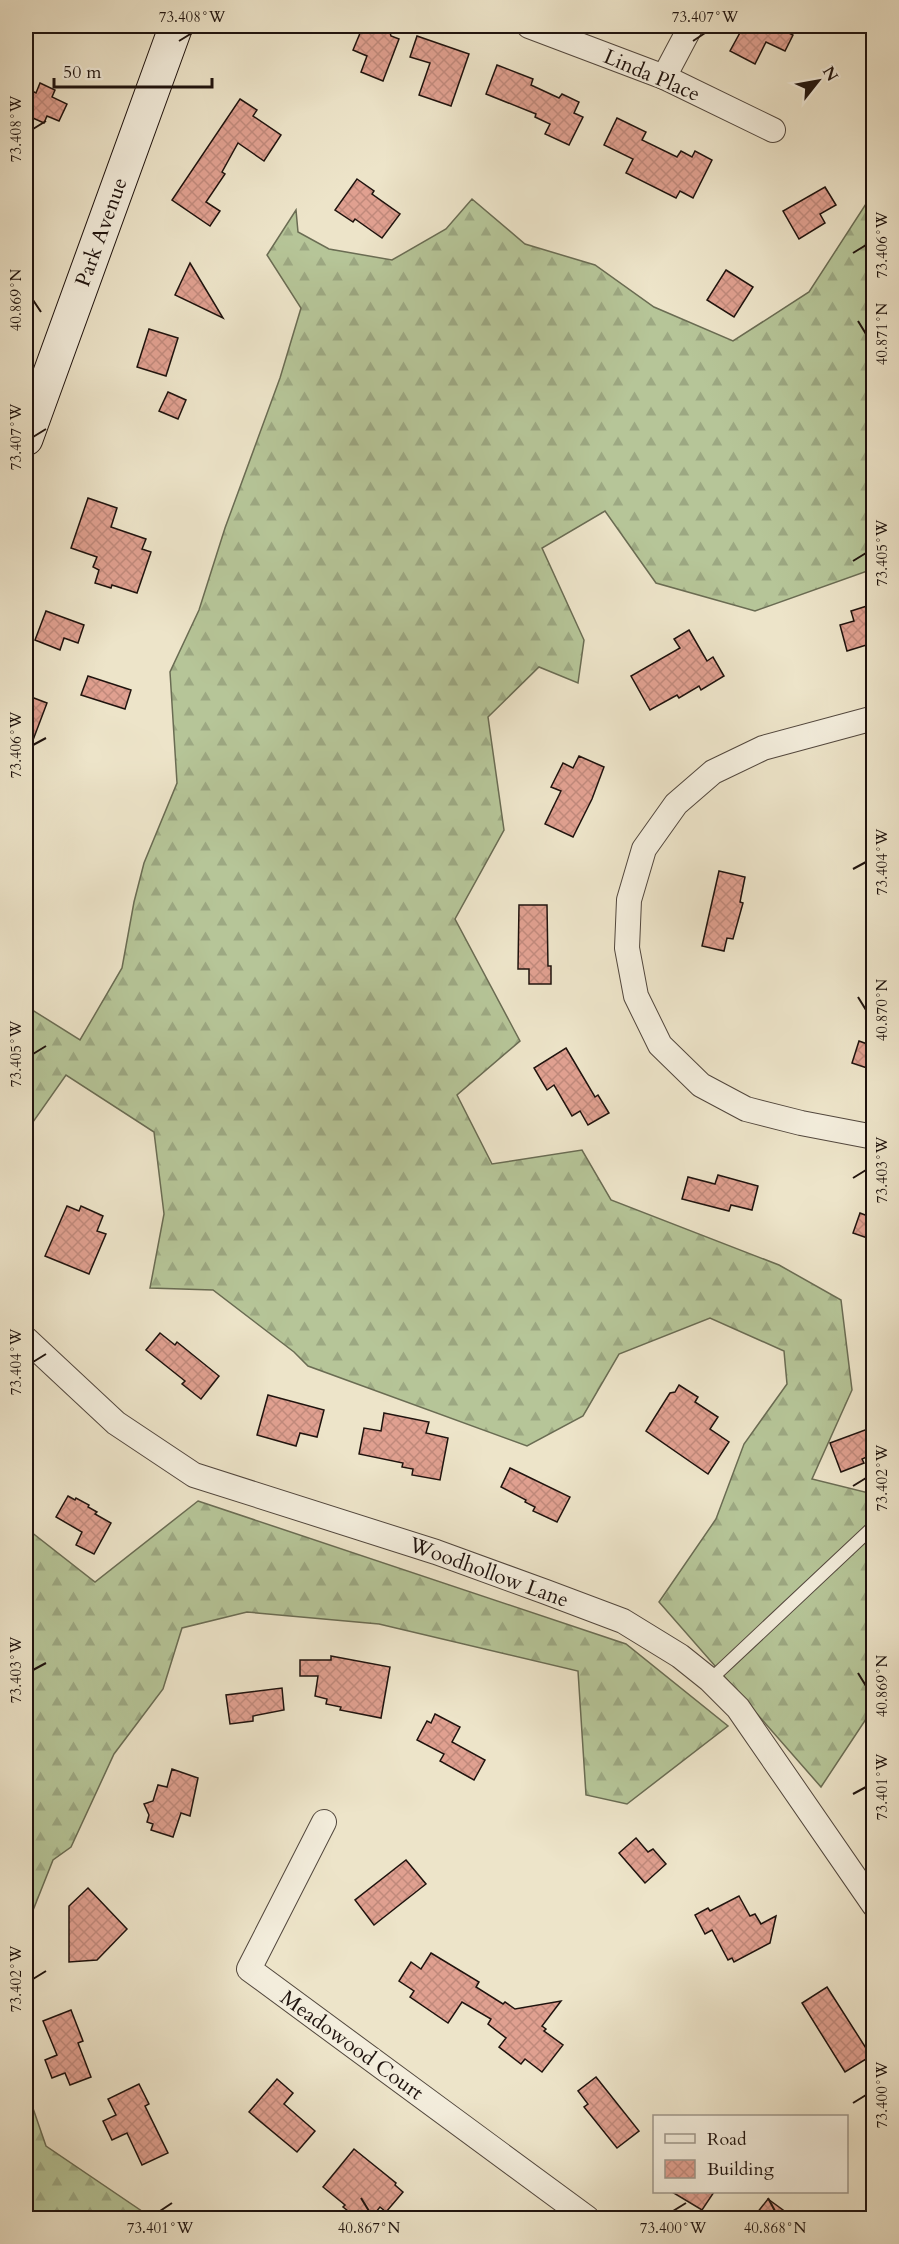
<svg xmlns="http://www.w3.org/2000/svg" width="899" height="2244" viewBox="0 0 899 2244" font-family="Cardo,serif">
  <style>
    .forest { fill: url(#forest-firs); stroke: #6a6c53; stroke-width: 1.5 }
    .building { fill: url(#building-cross-hatch); stroke: #1f130e; stroke-width: 1.5 }
    .lines { fill: none; stroke-linecap: round; stroke-linejoin: round }
    .lane-casing { stroke: #52473d; stroke-width: 14 }
    .street-casing { stroke: #52473d; stroke-width: 26 }
    .secondary-casing { stroke: #1f130e; stroke-width: 35 }
    .lane { stroke: #f3eddc; stroke-width: 12 }
    .street { stroke: #f3eddc; stroke-width: 24 }
    .secondary { stroke: #f3eddc; stroke-width: 33 }
    .ticks { fill: none; stroke: #1f130e; stroke-width: 2 }
    .labels { text-anchor: middle; stroke-width: 4.5; stroke-linejoin: round; paint-order: stroke }
    .street-label { font-size: 21px; fill: #1f130e; stroke: #f3eddc }
    .neatline { fill: none; stroke: #1f130e; stroke-width: 2 }
    .ticks-label { font-size: 15px; text-anchor: middle; fill: #1f130e }
  </style>
  <defs>
    <pattern id="forest-firs" width="22" height="20" patternUnits="userSpaceOnUse" patternTransform="scale(1.5)"><rect width="22" height="20" fill="#b6c598"/><path d="M5 1l3.5 6h-7zM16 11l3.5 6h-7z" fill="#9ca882"/></pattern>
    <pattern id="building-cross-hatch" width="8" height="8" patternUnits="userSpaceOnUse" patternTransform="scale(1.5)"><rect width="8" height="8" fill="#e0a090"/><path d="M0 0l8 8M0 8l8-8" fill="none" stroke="#c0897b"/></pattern>
  </defs>
  <rect width="100%" height="100%" fill="#ede4c9"/>
  <filter id="stains"><feTurbulence type="fractalNoise" baseFrequency=".00333" numOctaves="4"/><feColorMatrix values="0 0 0 0 .2 0 0 0 0 .09 0 0 0 0 .02 0 0 0 .5 -.17"/></filter>
  <radialGradient id="worn" r=".72"><stop offset=".6" stop-color="#630" stop-opacity="0"/><stop offset="1" stop-color="#630" stop-opacity=".3"/></radialGradient>
  <g class="forest">
    <polygon points="873,193 873,569 755,611 656,583 605,511 542,548 584,640 578,683 539,667 488,717 504,830 455,919 520,1041 457,1095 492,1164 582,1150 611,1200 779,1265 841,1300 852,1390 812,1479 873,1494 874,1707 821,1787 659,1602 716,1519 744,1444 787,1384 784,1351 710,1318 619,1354 583,1416 527,1446 308,1366 294,1352 213,1290 150,1288 164,1214 154,1132 66,1075 26,1132 26,1006 80,1040 122,968 134,902 144,863 177,783 170,672 199,610 225,528 280,378 301,308 267,255 296,210 298,232 329,249 392,260 446,229 472,199 525,244 595,265 654,307 733,341 809,292"/>
    <polygon points="198,1501 626,1644 728,1726 627,1804 586,1795 578,1671 379,1624 247,1612 182,1628 163,1689 114,1754 71,1847 53,1860 26,1928 26,1528 95,1582"/>
    <polygon points="26,2088 46,2146 152,2218 26,2218"/>
  </g>
  <g class="building">
    <polygon points="363,26 388,26 391,36 399,39 383,81 361,72 367,56 353,50"/>
    <polygon points="734,26 776,26 793,35 785,51 766,42 755,64 730,51 742,29"/>
    <polygon points="417,36 469,54 451,106 419,95 430,63 410,57"/>
    <polygon points="497,65 533,79 531,85 559,98 562,94 579,102 574,113 583,117 569,145 545,134 550,124 535,117 536,114 486,94"/>
    <polygon points="40,83 55,90 52,97 67,104 59,121 47,116 44,123 26,115 26,88 36,93"/>
    <polygon points="240,99 257,110 253,116 281,135 264,161 238,143 222,172 225,174 206,202 220,211 210,226 172,200"/>
    <polygon points="617,118 646,132 642,140 677,157 681,151 692,157 695,151 712,160 693,198 680,191 676,198 626,173 633,159 604,145"/>
    <polygon points="357,179 374,191 372,194 400,214 382,238 355,219 353,222 335,210"/>
    <polygon points="825,187 836,205 820,214 825,223 799,239 783,211"/>
    <polygon points="190,263 223,318 175,295"/>
    <polygon points="726,270 753,287 734,317 707,300"/>
    <polygon points="149,329 178,338 166,376 137,367"/>
    <polygon points="168,392 186,400 178,419 159,411"/>
    <polygon points="88,498 117,508 111,527 146,539 142,549 151,552 137,593 112,585 111,588 95,583 99,570 93,567 97,557 71,548"/>
    <polygon points="867,606 870,615 873,613 873,643 847,651 840,625 854,621 851,611"/>
    <polygon points="46,611 84,625 78,643 64,638 60,650 35,640"/>
    <polygon points="689,630 707,661 713,657 724,676 701,690 699,686 679,698 677,695 650,710 631,676 680,648 674,639"/>
    <polygon points="88,676 131,690 125,709 81,695"/>
    <polygon points="26,695 47,703 27,756 26,755"/>
    <polygon points="579,756 604,767 592,799 573,837 545,824 561,791 551,787 563,763 573,768"/>
    <polygon points="719,871 745,877 740,902 743,903 733,939 727,938 724,951 702,946"/>
    <polygon points="519,905 547,905 548,966 551,966 551,984 529,984 529,969 518,969"/>
    <polygon points="859,1041 873,1046 873,1070 852,1063"/>
    <polygon points="566,1048 595,1097 598,1095 609,1113 588,1125 580,1111 572,1116 554,1085 547,1090 534,1068"/>
    <polygon points="718,1175 758,1186 752,1210 731,1205 729,1211 682,1199 688,1177 715,1184"/>
    <polygon points="67,1206 79,1211 81,1206 103,1216 97,1231 106,1234 89,1274 45,1256"/>
    <polygon points="860,1213 873,1218 873,1240 853,1233"/>
    <polygon points="160,1333 175,1345 177,1342 219,1376 201,1399 182,1384 185,1381 146,1350"/>
    <polygon points="679,1385 698,1397 695,1402 718,1417 710,1429 729,1442 708,1474 646,1431 670,1393 675,1392"/>
    <polygon points="268,1395 324,1410 317,1437 300,1433 296,1446 257,1435"/>
    <polygon points="384,1413 429,1422 426,1433 448,1438 440,1480 412,1475 413,1469 402,1467 403,1463 359,1454 364,1428 381,1431"/>
    <polygon points="873,1427 873,1454 862,1459 864,1463 841,1472 830,1443"/>
    <polygon points="510,1468 570,1497 557,1522 533,1511 535,1507 525,1502 526,1500 501,1487"/>
    <polygon points="68,1496 75,1500 76,1498 89,1505 88,1507 97,1512 95,1514 111,1523 94,1554 76,1545 82,1532 56,1517"/>
    <polygon points="331,1656 390,1667 381,1718 340,1710 341,1707 326,1704 327,1699 315,1696 318,1676 300,1676 300,1660 331,1660"/>
    <polygon points="282,1688 284,1710 253,1716 253,1721 230,1724 226,1695"/>
    <polygon points="435,1714 460,1727 452,1742 485,1760 474,1780 440,1761 444,1754 417,1740 427,1721 431,1723"/>
    <polygon points="172,1769 198,1778 190,1816 181,1813 173,1837 151,1830 153,1824 147,1822 149,1815 144,1804 153,1801 158,1785 167,1787"/>
    <polygon points="636,1838 648,1852 653,1849 666,1864 645,1883 619,1853"/>
    <polygon points="406,1860 426,1884 374,1925 355,1900"/>
    <polygon points="88,1888 127,1929 97,1960 69,1962 69,1906"/>
    <polygon points="739,1896 750,1916 755,1914 761,1924 776,1916 770,1943 734,1962 732,1958 728,1960 712,1930 705,1934 695,1915 708,1908 710,1911"/>
    <polygon points="431,1953 479,1982 476,1987 503,2004 505,2002 515,2009 561,2001 542,2026 546,2029 544,2031 563,2045 542,2072 525,2059 521,2064 499,2047 506,2038 488,2024 491,2019 462,2002 448,2023 410,1997 414,1991 399,1981 411,1962 421,1969"/>
    <polygon points="827,1987 871,2056 845,2072 802,2003"/>
    <polygon points="71,2010 83,2041 78,2043 91,2077 70,2085 65,2073 52,2078 45,2060 57,2055 43,2021"/>
    <polygon points="596,2077 639,2131 617,2148 584,2107 588,2104 578,2091"/>
    <polygon points="277,2079 293,2093 284,2104 315,2131 297,2152 249,2112"/>
    <polygon points="139,2084 149,2104 145,2106 168,2153 142,2165 127,2133 112,2140 103,2121 116,2115 108,2099"/>
    <polygon points="354,2149 396,2183 395,2185 403,2192 386,2212 380,2207 371,2218 357,2218 343,2207 345,2205 323,2187"/>
    <polygon points="672,2192 714,2192 702,2210"/>
    <polygon points="768,2199 794,2218 753,2218"/>
  </g>
  <g class="lines">
    <g class="lane-casing">
      <polyline id="lane" points="710,1680 874,1526"/>
    </g>
    <g class="street-casing">
      <g id="street">
        <polyline points="529,26 664,77 773,130"/>
        <polyline points="664,77 691,26"/>
        <polyline points="874,718 763,748 713,772 676,804 644,849 629,900 627,948 636,996 660,1045 701,1085 746,1109 801,1123 874,1137"/>
        <polyline points="26,1339 116,1423 194,1475 436,1552 546,1592 623,1621 680,1656 710,1680 738,1708 874,1905"/>
        <polyline points="324,1822 249,1969 587,2218"/>
      </g>
    </g>
    <g class="secondary-casing">
      <polyline id="secondary" points="26,439 176,26"/>
    </g>
    <use href="#lane" class="lane"/>
    <use href="#street" class="street"/>
    <use href="#secondary" class="secondary"/>
  </g>
  <path class="ticks" d="M179,41L192,33M693,41L705,33M33,129L46,121M853,253L866,245M33,300L41,312M858,321L866,334M33,437L46,429M853,561L866,553M33,745L46,738M853,869L866,862M858,997L866,1010M33,1054L46,1046M853,1178L866,1170M33,1362L46,1354M853,1486L866,1478M33,1670L46,1663M858,1673L866,1686M853,1794L866,1787M33,1979L46,1971M853,2103L866,2095M361,2198L369,2211M768,2198L775,2211M160,2211L172,2203M673,2211L686,2203"/>
  <g class="labels">
    <g class="street-label">
      <text transform="translate(652 75) rotate(23)" y="7">Linda Place</text>
      <text transform="translate(101 232) rotate(-70)" y="7">Park Avenue</text>
      <text transform="translate(489 1572) rotate(20)" y="7">Woodhollow Lane</text>
      <text transform="translate(352 2045) rotate(36)" y="7">Meadowood Court</text>
    </g>
  </g>
  <rect width="899" height="2244" fill="none" stroke="#ede4c9" stroke-width="66"/>
  <rect x="653" y="2115" width="195" height="78" fill="#f3eddc" stroke="#9e968a" stroke-width="1.5"/>
  <rect x="665" y="2134" width="30" height="9" fill="#f3eddc" stroke="#9e968a" stroke-width="1.5"/>
  <text x="707" y="2145" font-size="18" fill="#1f130e">Road</text>
  <rect x="665" y="2160" width="30" height="18" fill="url(#building-cross-hatch)" stroke="#9e968a" stroke-width="1.5"/>
  <text x="707" y="2175" font-size="18" fill="#1f130e">Building</text>
  <g transform="translate(818 81) rotate(59)" stroke="#f3eddc" stroke-width="4.5" paint-order="stroke">
  <path d="M0-4.5L10 22L0 15L-10 22Z" fill="#1f130e"/>
  <text y="-9" font-size="16" font-weight="bold" text-anchor="middle" fill="#1f130e">N</text>
  </g>
  <path d="M54 78v9h158v-9" fill="none" stroke="#1f130e" stroke-width="3"/>
  <text x="63" y="78" font-size="18" fill="#1f130e" stroke="#f3eddc" stroke-width="4.5" paint-order="stroke">50 m</text>
  <rect x="33" y="33" width="833" height="2178" class="neatline"/>
  <g class="ticks-label">
    <text x="192" y="22">73.408°W</text>
    <text x="705" y="22">73.407°W</text>
    <text transform="translate(16 129) rotate(-90)" y="5">73.408°W</text>
    <text transform="translate(882 245) rotate(-90)" y="5">73.406°W</text>
    <text transform="translate(16 300) rotate(-90)" y="5">40.869°N</text>
    <text transform="translate(882 334) rotate(-90)" y="5">40.871°N</text>
    <text transform="translate(16 437) rotate(-90)" y="5">73.407°W</text>
    <text transform="translate(882 553) rotate(-90)" y="5">73.405°W</text>
    <text transform="translate(16 745) rotate(-90)" y="5">73.406°W</text>
    <text transform="translate(882 862) rotate(-90)" y="5">73.404°W</text>
    <text transform="translate(882 1010) rotate(-90)" y="5">40.870°N</text>
    <text transform="translate(16 1054) rotate(-90)" y="5">73.405°W</text>
    <text transform="translate(882 1170) rotate(-90)" y="5">73.403°W</text>
    <text transform="translate(16 1362) rotate(-90)" y="5">73.404°W</text>
    <text transform="translate(882 1478) rotate(-90)" y="5">73.402°W</text>
    <text transform="translate(16 1670) rotate(-90)" y="5">73.403°W</text>
    <text transform="translate(882 1686) rotate(-90)" y="5">40.869°N</text>
    <text transform="translate(882 1787) rotate(-90)" y="5">73.401°W</text>
    <text transform="translate(16 1979) rotate(-90)" y="5">73.402°W</text>
    <text transform="translate(882 2095) rotate(-90)" y="5">73.400°W</text>
    <text x="160" y="2233">73.401°W</text>
    <text x="369" y="2233">40.867°N</text>
    <text x="673" y="2233">73.400°W</text>
    <text x="775" y="2233">40.868°N</text>
  </g>
  <rect width="100%" height="100%" filter="url(#stains)"/>
  <rect width="100%" height="100%" fill="url(#worn)"/>
</svg>
